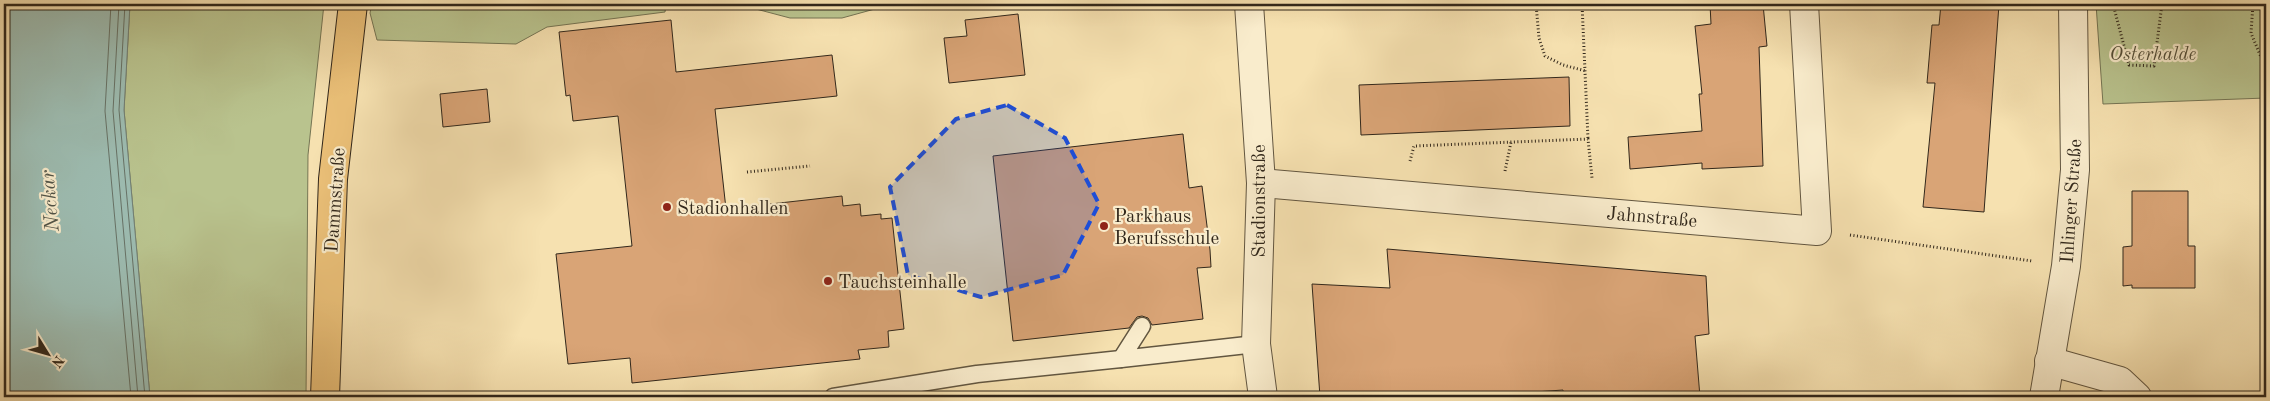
<svg xmlns="http://www.w3.org/2000/svg" width="2270" height="401" viewBox="0 0 2270 401" font-family="'Old Standard TT',serif">
  <style>
    .green { fill: #b9c38e; stroke: #757554 }
    .water { fill: #9dbcb1; stroke: #728075 }
    .lines { fill: none; stroke-linecap: round; stroke-linejoin: round }
    .shore { stroke: #677266; stroke-width: 1 }
    .building { fill: #d9a476; stroke: #31271b }
    .service-casing { stroke: #625640; stroke-width: 19 }
    .minor-casing { stroke: #625640; stroke-width: 30 }
    .primary-casing { stroke: #31271b; stroke-width: 30 }
    .path { stroke: #31271b; stroke-width: 3; stroke-dasharray: 1 2.5; stroke-linecap: butt }
    .service { stroke: #f9eccc; stroke-width: 16 }
    .minor { stroke: #f9eccc; stroke-width: 28 }
    .primary { stroke: #ebc078; stroke-width: 28 }
    .marked { fill: #1d4ed8; fill-opacity: 0.2; stroke: #1d4ed8; stroke-width: 4; stroke-dasharray: 10 6; stroke-linejoin: round }
    .poi-dot { fill: #8f2418; stroke: #f9eccc; stroke-width: 2 }
    .labels { text-anchor: middle; stroke-width: 4.5; stroke-linejoin: round; paint-order: stroke }
    .park-label { font-size: 19px; font-style: italic; fill: #534e38; stroke: #f9eccc }
    .street-label { font-size: 19px; fill: #31271b; stroke: #f9eccc }
    .poi-label { font-size: 19px; fill: #31271b; stroke: #f9eccc; text-anchor: start }
    .water-label { font-size: 20px; font-style: italic; fill: #515448; stroke: #f9eccc }
  </style>
  <rect width="100%" height="100%" fill="#f6e1b0"/>
  <filter id="stains"><feTurbulence type="fractalNoise" baseFrequency=".004" numOctaves="4"/><feColorMatrix values="0 0 0 0 .2 0 0 0 0 .09 0 0 0 0 .02 0 0 0 .5 -.17"/></filter>
  <radialGradient id="worn" r=".72"><stop offset=".6" stop-color="#630" stop-opacity="0"/><stop offset="1" stop-color="#630" stop-opacity=".3"/></radialGradient>
  <g class="green">
    <polygon points="130,4 324,4 308,155 306,397 150,397 124,110"/>
    <polygon points="372,4 666,4 665,12 547,27 516,44 377,40 370,13"/>
    <polygon points="737,4 893,4 842,18 790,18"/>
    <polygon points="2096,4 2266,4 2266,98 2103,104"/>
  </g>
  <polygon class="water" points="4,4 130,4 124,110 150,397 4,397"/>
  <g class="lines">
    <g class="shore">
      <polyline points="111,4 105,111 131,397"/>
      <polyline points="119,4 113,111 138,397"/>
      <polyline points="125,4 119,110 145,397"/>
    </g>
  </g>
  <g class="building">
    <polygon points="1710,4 1763,4 1767,46 1759,47 1763,166 1702,169 1702,163 1630,169 1628,137 1702,131 1699,94 1702,94 1695,26 1711,24"/>
    <polygon points="1941,4 1999,4 1984,212 1923,207 1935,83 1927,83 1932,25 1939,25"/>
    <polygon points="1018,14 1025,75 949,83 944,38 967,36 965,20"/>
    <polygon points="671,20 676,72 832,55 837,96 715,109 726,209 842,196 843,206 860,204 861,216 881,214 881,219 892,218 904,329 888,331 889,347 858,350 860,359 632,383 630,358 568,364 556,254 632,246 618,116 573,121 570,95 566,96 559,32"/>
    <polygon points="1569,77 1570,126 1361,135 1359,85"/>
    <polygon points="487,89 490,122 443,127 440,94"/>
    <polygon points="1183,134 1189,188 1202,186 1210,250 1211,267 1197,268 1203,319 1152,325 1148,318 1142,316 1137,317 1129,328 1013,341 993,156"/>
    <polygon points="2132,191 2188,191 2188,246 2195,246 2195,288 2132,288 2132,285 2123,286 2123,247 2132,246"/>
    <polygon points="1387,249 1706,276 1709,334 1695,336 1700,397 1563,397 1563,390 1493,395 1493,397 1320,397 1312,284 1390,288"/>
  </g>
  <g class="lines">
    <g class="service-casing">
      <g id="service">
        <polyline points="1142,326 1121,359 1256,344"/>
        <polyline points="833,397 977,374 1121,359"/>
      </g>
    </g>
    <g class="minor-casing">
      <g id="minor">
        <polyline points="1249,4 1261,183 1256,344 1263,397"/>
        <polyline points="1261,183 1817,231 1804,4"/>
        <polyline points="2049,361 2120,381 2137,397"/>
        <polyline points="2044,397 2066,266 2075,170 2073,4"/>
      </g>
    </g>
    <g class="primary-casing">
      <polyline id="primary" points="325,397 333,179 353,4"/>
    </g>
    <g class="path">
      <polyline points="1536,4 1539,38 1545,56 1563,65 1586,71"/>
      <polyline points="1582,4 1588,139"/>
      <polyline points="2113,4 2129,65 2154,66 2162,4"/>
      <polyline points="2253,4 2251,33 2266,69"/>
      <polyline points="1410,161 1414,146 1588,139 1592,178"/>
      <polyline points="1505,171 1511,142"/>
      <polyline points="747,172 810,166"/>
      <polyline points="1850,235 2032,261"/>
    </g>
    <use href="#service" class="service"/>
    <use href="#minor" class="minor"/>
    <use href="#primary" class="primary"/>
  </g>
  <path class="marked" d="M1007,105L1065,138L1099,204L1063,275L981,297L908,275L890,187L956,119Z"/>
  <g class="poi-dot">
    <circle cx="667" cy="207" r="5"/>
    <circle cx="1104" cy="226" r="5"/>
    <circle cx="828" cy="281" r="5"/>
  </g>
  <g class="labels">
    <g class="park-label">
      <text x="2153" y="60">Osterhalde</text>
    </g>
    <g class="street-label">
      <text transform="translate(334 200) rotate(-86)" y="7">Dammstraße</text>
      <text transform="translate(1258 201) rotate(-90)" y="7">Stadionstraße</text>
      <text transform="translate(2070 201) rotate(-86)" y="7">Ihlinger Straße</text>
      <text transform="translate(1652 216) rotate(5)" y="7">Jahnstraße</text>
    </g>
    <g class="poi-label">
      <text x="677" y="214">Stadionhallen</text>
      <text x="1114" y="222">Parkhaus<tspan x="1114" dy="22">Berufsschule</tspan></text>
      <text x="838" y="288">Tauchsteinhalle</text>
    </g>
    <g class="water-label">
      <text transform="translate(49 201) rotate(-95)" y="7">Neckar</text>
    </g>
  </g>
  <rect width="2270" height="401" fill="none" stroke="#f6e1b0" stroke-width="20"/>
  <rect x="5" y="5" width="2260" height="391" fill="none" stroke="#31271b" stroke-width="2.5"/>
  <rect x="10" y="10" width="2250" height="381" fill="none" stroke="#31271b"/>
  <g transform="translate(48 354) rotate(127)" stroke="#f9eccc" stroke-width="4" paint-order="stroke">
  <path d="M0-4L9 19L0 12L-9 19Z" fill="#31271b"/>
  <text y="-8" font-size="14" font-weight="bold" text-anchor="middle" fill="#31271b">N</text>
  </g>
  <rect width="100%" height="100%" filter="url(#stains)"/>
  <rect width="100%" height="100%" fill="url(#worn)"/>
</svg>
